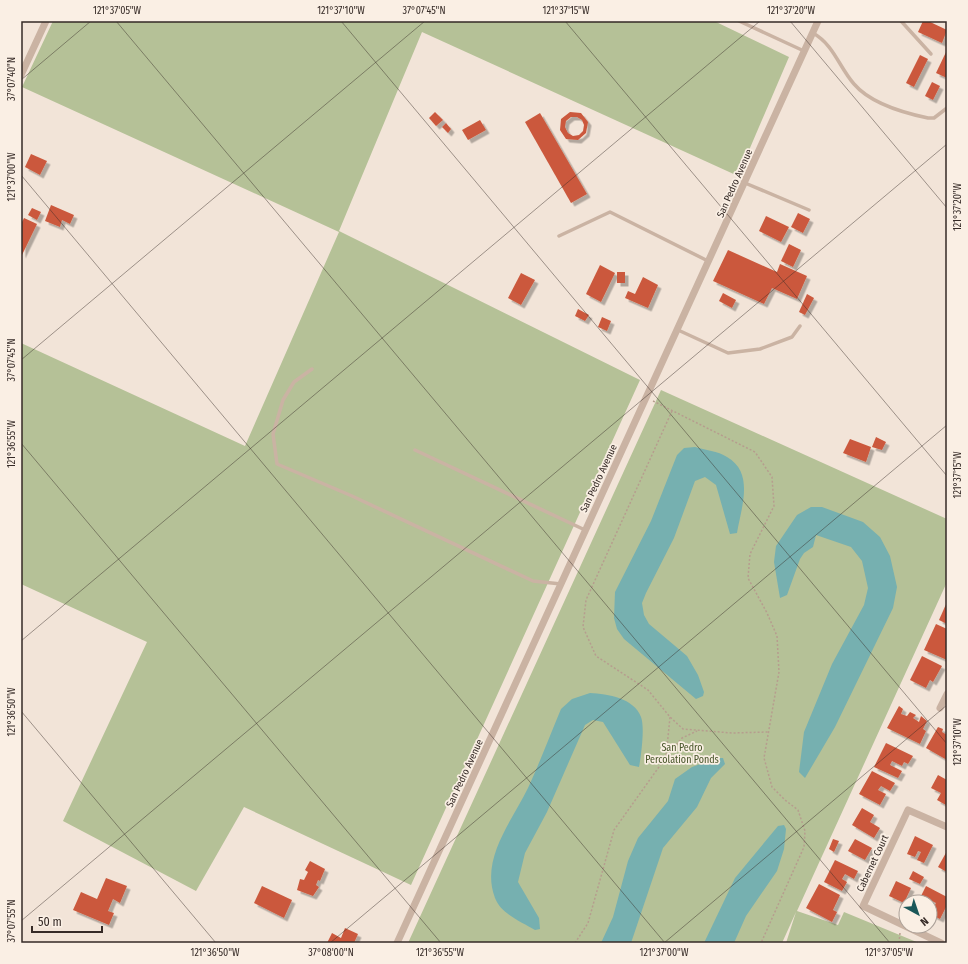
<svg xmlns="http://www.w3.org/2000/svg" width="968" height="964" viewBox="0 0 968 964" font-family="'Fira Sans Condensed',sans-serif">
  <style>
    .green { fill: #b5c197 }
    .water { fill: #76b0b0 }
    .building { fill: #cb593c; fill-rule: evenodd; filter: url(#shadow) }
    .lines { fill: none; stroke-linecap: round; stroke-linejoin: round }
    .path { stroke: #b69d8e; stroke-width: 1.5; stroke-dasharray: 2 2; stroke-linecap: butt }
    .lane { stroke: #cab3a3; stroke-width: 3.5 }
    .street { stroke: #cab3a3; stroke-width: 7 }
    .ticks { fill: none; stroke: #352a26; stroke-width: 1; stroke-opacity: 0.45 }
    .labels { text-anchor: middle; stroke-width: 3.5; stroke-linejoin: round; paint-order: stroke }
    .street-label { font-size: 10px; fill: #352a26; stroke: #faefe4 }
    .park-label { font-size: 10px; fill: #465428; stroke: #faefe4 }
    .neatline { fill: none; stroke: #352a26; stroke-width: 1.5 }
    .ticks-label { font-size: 10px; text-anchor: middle; fill: #352a26 }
  </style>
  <defs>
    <filter id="shadow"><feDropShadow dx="3.5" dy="3.5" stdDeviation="0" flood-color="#0004"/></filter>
  </defs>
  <rect width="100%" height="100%" fill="#f2e4d8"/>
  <g class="green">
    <polygon points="53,21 714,21 789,57 738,176 422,32 339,231 640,380 411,885 244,807 196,891 63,821 147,642 21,584 21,343 245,446 339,232 22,87"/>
    <polygon points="661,390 947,519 947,582 797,911 838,925 844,912 919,943 786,943 796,912 782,943 408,943"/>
  </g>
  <g class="water">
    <path d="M695,447C705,450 718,451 727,457C755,473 741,508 737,533L730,534L716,485L705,477L695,481L674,538L646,593L642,603L644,615L649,624L687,656L698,675L704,692L703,696L696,699L624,639L617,629L614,618L615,592L651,521L677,455L684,448Z"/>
    <polygon points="811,507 822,507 863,522 880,537 890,556 897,587 893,608 835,727 805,778 799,772 804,732 832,664 864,605 868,588 862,561 851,547 816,535 813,547 804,553 800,559 787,595 780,598 774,562 776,546 797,515"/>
    <path d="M590,693C608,694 634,698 641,717C645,727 641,757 639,767L630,765L603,722L593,720L585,725L547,812L525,853L518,882L539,918L540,929L535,930C522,922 501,914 495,898C480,859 512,821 528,788C540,762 550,735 561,709L572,699Z"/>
    <polygon points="717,758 723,758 725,764 711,778 697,807 663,848 631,943 601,943 613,917 628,861 638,838 668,801 675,779 692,767"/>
    <polygon points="784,825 786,829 784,849 777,871 746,916 734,943 704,943 735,878 778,826"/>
  </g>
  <g class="building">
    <polygon points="923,21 928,21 947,30 942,43 918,32"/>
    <polygon points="947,50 947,78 936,73"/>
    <polygon points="920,55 928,59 914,87 906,83"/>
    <polygon points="932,82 940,86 933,100 925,96"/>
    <polygon points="435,112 443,120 436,126 429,118"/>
    <path d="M570,112L581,113L588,122L586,133L578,140L566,139L560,130L561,119ZM571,117H577L582,120L584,125L583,131L579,135L573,136L568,133L565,127L566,121Z"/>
    <polygon points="540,113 587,194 571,203 525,122"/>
    <polygon points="480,120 486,130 468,140 462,130"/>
    <polygon points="446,123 451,129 448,133 442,127"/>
    <polygon points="31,154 47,161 40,175 25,167"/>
    <polygon points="51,205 74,215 70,224 62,220 60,227 45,221"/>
    <polygon points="32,208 41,212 37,220 28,215"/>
    <polygon points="798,213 810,219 803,233 791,227"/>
    <polygon points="766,216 789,227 781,242 759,231"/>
    <polygon points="24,218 37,224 22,255 21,224"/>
    <polygon points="789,244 801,250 793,267 781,261"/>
    <polygon points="728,250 777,272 780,264 807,276 797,299 772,288 764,304 713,281"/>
    <polygon points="600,265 615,273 601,302 586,294"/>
    <rect x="617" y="272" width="8" height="11"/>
    <polygon points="521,273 535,280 521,305 508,298"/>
    <polygon points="643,277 658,285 648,308 625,298 628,291 635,294"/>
    <polygon points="723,293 736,300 732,308 719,301"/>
    <polygon points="807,294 814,298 805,315 799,312"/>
    <polygon points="578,309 589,315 585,321 575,316"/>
    <polygon points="602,317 611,321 607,331 598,327"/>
    <polygon points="876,437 886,442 882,450 872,447"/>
    <polygon points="850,439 871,447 866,462 843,453"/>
    <polygon points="947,602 947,624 939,620"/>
    <polygon points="936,624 947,629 947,660 924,650"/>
    <polygon points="922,656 942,666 933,682 930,680 926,688 910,680"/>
    <polygon points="899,706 903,709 901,714 907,716 910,712 916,715 913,718 919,722 921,716 927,721 923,729 926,731 920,744 887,728"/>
    <polygon points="938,727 943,729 942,732 947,735 947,760 926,748"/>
    <polygon points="886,743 913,756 908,764 904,762 902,766 892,761 890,765 902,771 898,778 874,767"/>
    <polygon points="872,771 895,783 890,791 881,786 878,790 886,794 880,805 859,794"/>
    <polygon points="938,775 947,780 946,805 937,800 941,793 931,788"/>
    <polygon points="862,808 874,815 870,822 880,828 874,838 852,825"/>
    <polygon points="915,836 933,845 924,863 917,860 921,852 918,851 915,857 907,854"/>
    <polygon points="833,839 839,841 834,852 829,849"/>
    <polygon points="855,839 872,848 865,860 848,851"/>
    <polygon points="947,851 947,872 938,867"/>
    <polygon points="835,860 858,871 854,879 845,874 842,879 847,882 842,891 824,882"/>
    <polygon points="310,861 325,869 320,881 318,880 316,885 319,887 313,896 297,890 300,879 304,880 308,872 305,870"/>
    <polygon points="913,871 924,877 920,884 909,879"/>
    <polygon points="106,878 127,886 120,903 113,899 108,911 114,913 109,925 73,910 81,892 97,899"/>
    <polygon points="896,881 911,888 904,903 889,896"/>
    <polygon points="819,884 840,895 833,910 837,912 832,922 806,908"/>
    <polygon points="262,886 292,900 284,918 254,903"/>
    <polygon points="926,886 947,897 947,905 940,919 930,914 936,903 930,900 929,902 918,902"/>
    <polygon points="345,928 358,934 354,943 327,943 332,933 341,938"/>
  </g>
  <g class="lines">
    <g class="path">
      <polyline points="653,401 755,452 772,477 774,506 750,554 748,578 767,613 777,636 779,672 764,758 772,787 785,800 798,810 805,831 804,847 761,943"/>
      <polyline points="672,411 586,600 583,627 596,656 648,690 670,717 683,729 732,733 768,732"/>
      <polyline points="666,757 682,738 697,731"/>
      <polyline points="575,943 588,923 614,830 666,757 670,717"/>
      <polyline points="899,943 900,933"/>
    </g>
    <g class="lane">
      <polyline points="739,21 804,51"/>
      <polyline points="901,21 931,54"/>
      <path d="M813,33C834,45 839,67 854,84C871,104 904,113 928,118H934L947,108"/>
      <polyline points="745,183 809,210"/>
      <polyline points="559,236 610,212 708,261"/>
      <polyline points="678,330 728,353 760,349 792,337 800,326"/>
      <polyline points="312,369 294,382 283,400 273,434 277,464 352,496 533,581 561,584"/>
      <polyline points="415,450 585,530"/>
    </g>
    <g class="street">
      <polyline points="21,75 46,21"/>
      <polyline points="940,708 947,694"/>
      <polyline points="397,943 818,21"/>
      <polyline points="941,943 863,906 908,810 947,827"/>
    </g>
  </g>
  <path class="ticks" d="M116,21L890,943M341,21L947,744M565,21L947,476M790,21L947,208M21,80L91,21M21,175L665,943M21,360L425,21M21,443L441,943M21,641L760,21M21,711L216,943M21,921L947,144M330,943L947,425M664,943L947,705"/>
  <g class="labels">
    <g class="street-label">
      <text transform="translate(734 183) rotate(-66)" y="4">San Pedro Avenue</text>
      <text transform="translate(598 478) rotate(-65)" y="4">San Pedro Avenue</text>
      <text transform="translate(464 773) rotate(-65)" y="4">San Pedro Avenue</text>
      <text transform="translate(872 863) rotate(-65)" y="4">Cabernet Court</text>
    </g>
    <g class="park-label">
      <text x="682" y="751">San Pedro<tspan x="682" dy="12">Percolation Ponds</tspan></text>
    </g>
  </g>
  <rect width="968" height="964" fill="none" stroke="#faefe4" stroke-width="44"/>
  <g transform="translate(918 914) rotate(140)"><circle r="19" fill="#faefe4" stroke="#aba098"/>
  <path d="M0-3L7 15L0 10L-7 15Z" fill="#1a5758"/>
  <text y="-6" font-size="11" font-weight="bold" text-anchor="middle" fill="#352a26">N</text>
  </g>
  <path d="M32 926v6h70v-6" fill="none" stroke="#352a26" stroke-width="2"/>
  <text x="38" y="926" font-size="12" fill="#352a26" stroke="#faefe4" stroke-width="3" paint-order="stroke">50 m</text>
  <rect x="22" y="22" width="924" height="920" class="neatline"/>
  <g class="ticks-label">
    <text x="117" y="14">121°37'05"W</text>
    <text x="341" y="14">121°37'10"W</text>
    <text x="424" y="14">37°07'45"N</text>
    <text x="566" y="14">121°37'15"W</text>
    <text x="791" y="14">121°37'20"W</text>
    <text transform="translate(11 79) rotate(-90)" y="4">37°07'40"N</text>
    <text transform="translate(11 177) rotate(-90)" y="4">121°37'00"W</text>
    <text transform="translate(957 207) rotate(-90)" y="4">121°37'20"W</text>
    <text transform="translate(11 360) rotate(-90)" y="4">37°07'45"N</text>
    <text transform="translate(11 444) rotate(-90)" y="4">121°36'55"W</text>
    <text transform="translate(957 475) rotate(-90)" y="4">121°37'15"W</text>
    <text transform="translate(11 712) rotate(-90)" y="4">121°36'50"W</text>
    <text transform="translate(957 742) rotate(-90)" y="4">121°37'10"W</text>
    <text transform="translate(11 921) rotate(-90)" y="4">37°07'55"N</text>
    <text x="215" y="956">121°36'50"W</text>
    <text x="331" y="956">37°08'00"N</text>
    <text x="440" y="956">121°36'55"W</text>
    <text x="664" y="956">121°37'00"W</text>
    <text x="889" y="956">121°37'05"W</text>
  </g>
</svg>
